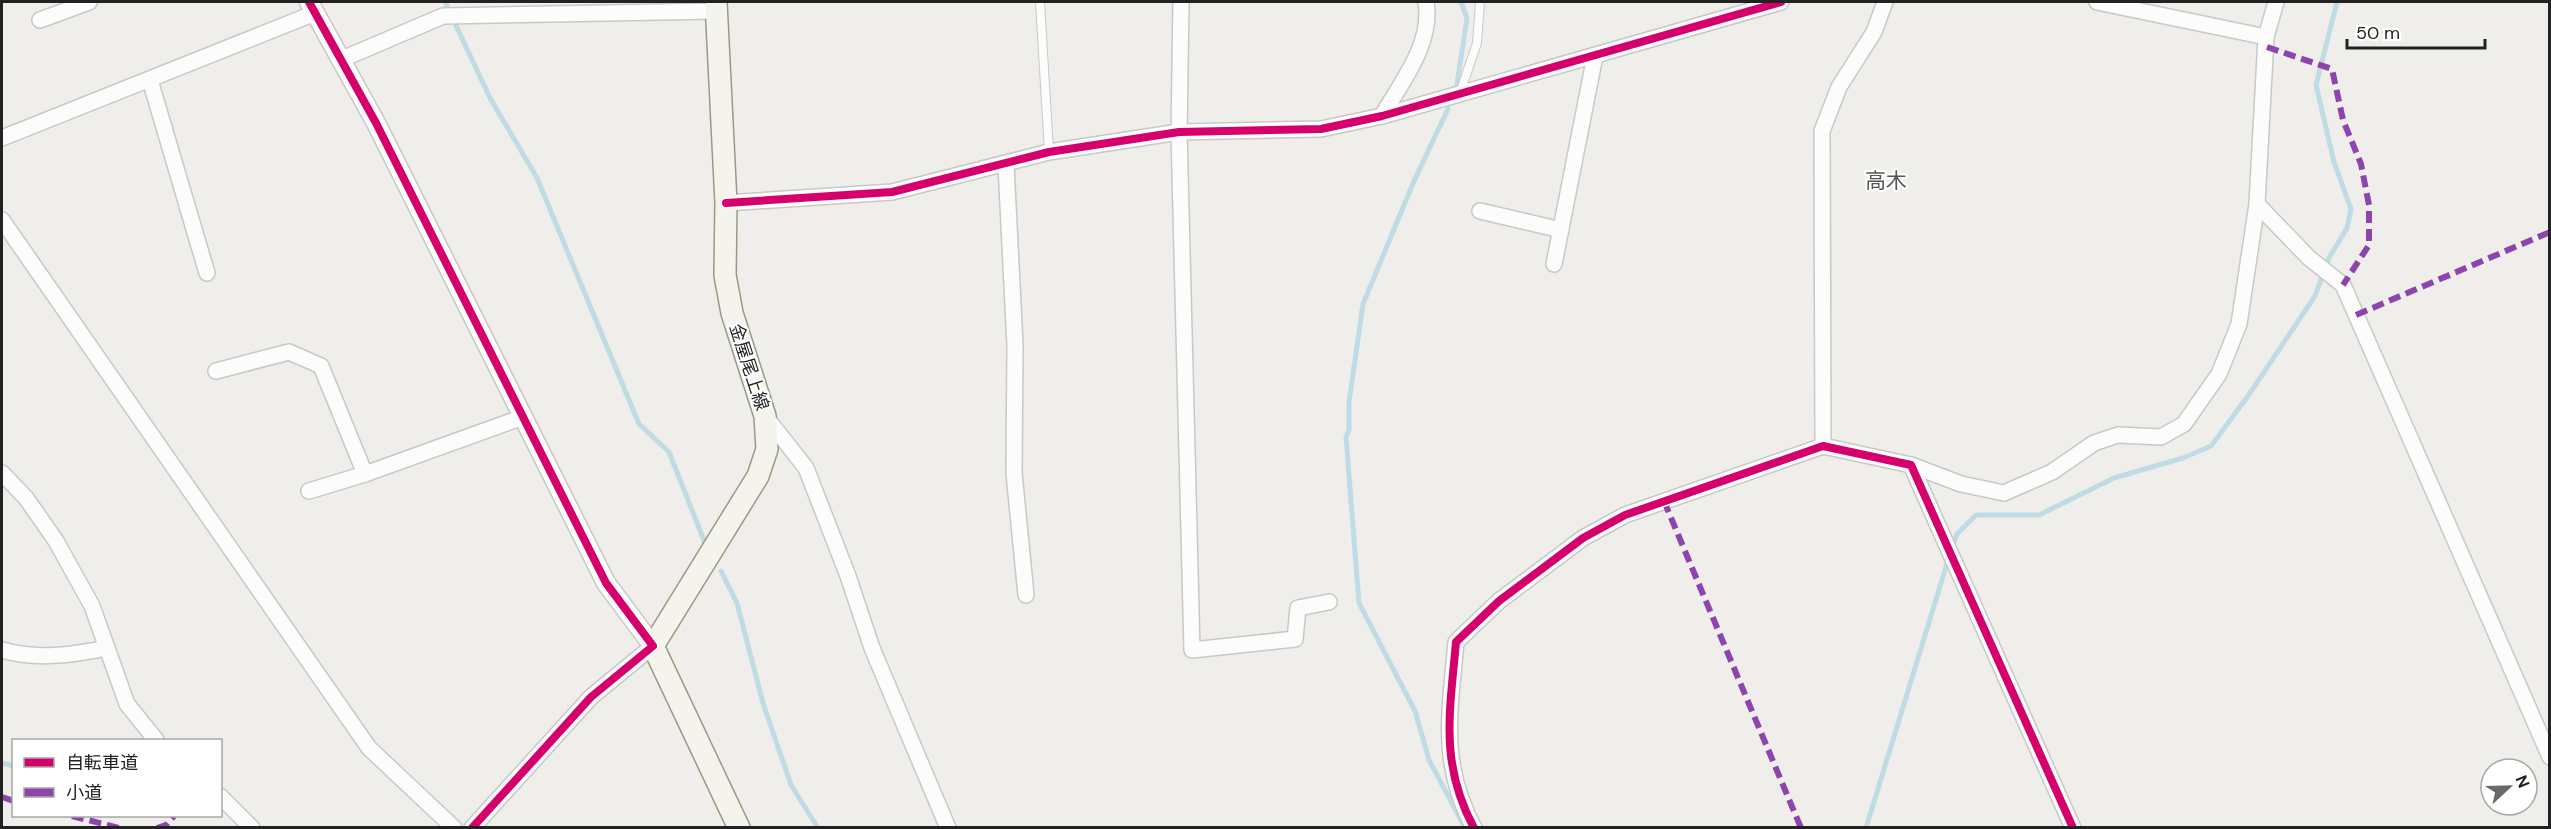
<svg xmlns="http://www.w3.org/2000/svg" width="2551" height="829" viewBox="0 0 2551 829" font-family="'DM Sans','Noto Sans JP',sans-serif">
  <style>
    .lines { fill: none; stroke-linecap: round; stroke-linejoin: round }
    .stream { stroke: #bfdbe3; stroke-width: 5 }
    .service-casing { stroke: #c9c8c7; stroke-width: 10 }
    .minor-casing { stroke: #c9c8c7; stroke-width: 18 }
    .tertiary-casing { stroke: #c9c8c7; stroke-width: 21 }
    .secondary-casing { stroke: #999a82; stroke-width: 24 }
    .service { stroke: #fdfcfc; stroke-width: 8 }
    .minor { stroke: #fdfcfc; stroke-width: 15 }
    .tertiary { stroke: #fdfcfc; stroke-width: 18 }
    .secondary { stroke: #f4f4ed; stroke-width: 21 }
    .quiet { stroke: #8e44ad; stroke-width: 6; stroke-dasharray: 12 6; stroke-linecap: butt }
    .cycleway-casing { stroke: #fff; stroke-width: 11 }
    .cycleway { stroke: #d6006c; stroke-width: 8 }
    .labels { text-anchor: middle; stroke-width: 4.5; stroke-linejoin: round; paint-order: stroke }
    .street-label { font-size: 18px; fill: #222; stroke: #fff }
    .quarter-label { font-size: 21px; fill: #555; stroke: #fff }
  </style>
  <rect width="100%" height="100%" fill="#f0eeeb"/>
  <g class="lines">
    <g class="stream">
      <polyline points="445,2 490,98 537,178 639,424 669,452 707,548"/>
      <polyline points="1457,84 1467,18 1461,2"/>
      <polyline points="1448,109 1414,181 1363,304 1349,402 1349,430 1346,437 1359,603 1415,711 1429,760 1465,828"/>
      <polyline points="1952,548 1957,534 1976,515 2039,515 2114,478 2183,458 2211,446 2248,396 2315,296 2329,258 2347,228 2351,209 2334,162 2316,85 2337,2"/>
      <polyline points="721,571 737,603 763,703 791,785 818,828"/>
      <polyline points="2,763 14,766"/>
      <polyline points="1866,828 1949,557"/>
    </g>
    <g class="service-casing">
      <g id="service">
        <polyline points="1040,2 1049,152"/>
        <polyline points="1460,93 1477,43 1480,2"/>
      </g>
    </g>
    <g class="minor-casing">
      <g id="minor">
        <polyline points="1181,2 1179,132 1192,650 1295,639 1298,608 1329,602"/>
        <polyline points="2097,2 2266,37"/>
        <polyline points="40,20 89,2"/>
        <polyline points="340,60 443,16 716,11"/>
        <polyline points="150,80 207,273"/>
        <path d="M1382,116C1402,81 1433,43 1426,2"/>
        <polyline points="2,138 315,13"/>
        <polyline points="1006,165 1015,345 1014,473 1026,595"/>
        <polyline points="726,203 892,192 1049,152 1179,132 1321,129 1382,116 1781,2"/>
        <polyline points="2257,204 2309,258 2343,285 2550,757"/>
        <polyline points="1480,211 1561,230"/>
        <polyline points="2,220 369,748 454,828"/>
        <polyline points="1554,264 1595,56"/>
        <polyline points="216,371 289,352 321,366 365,474"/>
        <polyline points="765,416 806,468 848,576 872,648 948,828"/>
        <polyline points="1823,446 1822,131 1839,87 1874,32 1885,2"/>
        <polyline points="1911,465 1961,484 2004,493 2052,472 2094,443 2118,435 2161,437 2184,424 2219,374 2239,324 2257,204 2266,37 2276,2"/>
        <polyline points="2,473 26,498 56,541 92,606 127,704 156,740"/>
        <polyline points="309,491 365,474 523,417"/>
        <path d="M2,650C36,660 72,655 107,648"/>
        <polyline points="220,796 252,828"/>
        <polyline points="472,828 591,697 653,646"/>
        <path d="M1474,828C1439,763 1450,711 1456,642L1499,601L1583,538L1625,515L1823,446L1911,465L2073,828"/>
      </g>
    </g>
    <g class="tertiary-casing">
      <polyline id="tertiary" points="309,2 376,123 606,583 653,646"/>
    </g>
    <g class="secondary-casing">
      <polyline id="secondary" points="716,2 726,203 725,275 732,313 765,416 767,449 758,476 653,646 739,828"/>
    </g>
    <use href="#service" class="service"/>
    <use href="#minor" class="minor"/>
    <use href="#tertiary" class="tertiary"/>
    <use href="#secondary" class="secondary"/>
    <g class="quiet">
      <polyline points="2267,47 2332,69 2343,120 2361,164 2369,205 2369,245 2343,285"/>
      <polyline points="2356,315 2550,232"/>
      <polyline points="1664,501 1801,828"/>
      <polyline points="2,797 14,801"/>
      <polyline points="72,816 119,828"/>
      <polyline points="157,828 166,825 174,816"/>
    </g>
    <g class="cycleway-casing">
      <g id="cycleway">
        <polyline points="309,2 376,123 606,583 653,646 591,697 472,828"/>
        <polyline points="726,203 892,192 1049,152 1179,132 1321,129 1382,116 1781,2"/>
        <path d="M1474,828C1439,763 1450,711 1456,642L1499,601L1583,538L1625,515L1823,446L1911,465L2073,828"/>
      </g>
    </g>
    <use href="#cycleway" class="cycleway"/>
  </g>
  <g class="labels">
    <g class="street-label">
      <text transform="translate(749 367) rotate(72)" y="6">金屋尾上線</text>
    </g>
    <g class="quarter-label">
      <text x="1886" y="188">高木</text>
    </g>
  </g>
  <rect width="2551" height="829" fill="none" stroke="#222222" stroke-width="6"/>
  <rect x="12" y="739" width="210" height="78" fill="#ffffff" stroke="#a7a7a7" stroke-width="1.5"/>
  <rect x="24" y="758" width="30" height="9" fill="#d6006c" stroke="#a7a7a7" stroke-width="1.5"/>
  <text x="66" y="769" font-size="18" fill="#222222">自転車道</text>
  <rect x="24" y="788" width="30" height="9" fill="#8e44ad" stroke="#a7a7a7" stroke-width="1.5"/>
  <text x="66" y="799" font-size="18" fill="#222222">小道</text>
  <g transform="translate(2509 787) rotate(68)"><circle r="28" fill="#ffffff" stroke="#a7a7a7" stroke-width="1.5"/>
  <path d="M0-4.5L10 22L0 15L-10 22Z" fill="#6a6968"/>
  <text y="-9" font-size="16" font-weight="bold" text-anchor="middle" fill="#222222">N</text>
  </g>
  <path d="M2347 39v9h138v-9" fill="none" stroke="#222222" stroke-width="3"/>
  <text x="2356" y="39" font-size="18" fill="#222222" stroke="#ffffff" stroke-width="4.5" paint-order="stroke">50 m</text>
</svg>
